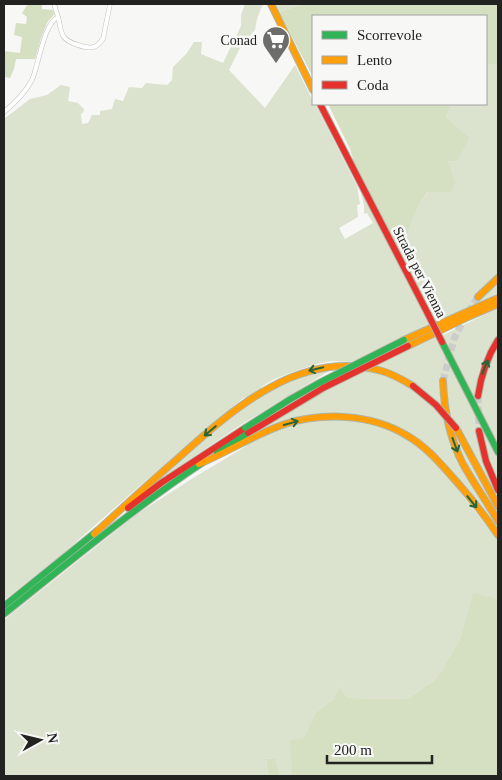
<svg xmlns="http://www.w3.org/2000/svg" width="502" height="780" viewBox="0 0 502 780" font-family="'Times New Roman',serif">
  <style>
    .green { fill: #dbe2cd }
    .forest { fill: #d5dfc1 }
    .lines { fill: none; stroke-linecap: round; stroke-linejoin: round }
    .highway-tunnel { stroke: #cccccb; stroke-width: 7; stroke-dasharray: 7 3.5; stroke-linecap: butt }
    .street-casing { stroke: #bfc0be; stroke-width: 5 }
    .fast-casing { stroke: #b0b4a4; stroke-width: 8 }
    .slow-casing { stroke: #b0b4a4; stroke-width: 8 }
    .jam-casing { stroke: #b0b4a4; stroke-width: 8 }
    .street { stroke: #fefefe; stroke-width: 4 }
    .fast { stroke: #30b455; stroke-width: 6 }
    .slow { stroke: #ff9f0a; stroke-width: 6 }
    .jam { stroke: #e5322d; stroke-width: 6 }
    .fast-bridge-casing { stroke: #b0b4a4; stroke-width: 8; stroke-linecap: butt }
    .jam-bridge-casing { stroke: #b0b4a4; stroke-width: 8; stroke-linecap: butt }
    .fast-bridge { stroke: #30b455; stroke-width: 6 }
    .jam-bridge { stroke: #e5322d; stroke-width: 6 }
    .oneway { stroke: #286438 }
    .labels { text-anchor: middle; stroke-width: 5; stroke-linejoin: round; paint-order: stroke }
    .poi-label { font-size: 14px; fill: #222221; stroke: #f7f8f5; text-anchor: end }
    .street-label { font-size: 14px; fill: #222221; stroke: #f7f8f5 }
  </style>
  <rect width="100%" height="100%" fill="#f7f7f6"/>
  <g class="green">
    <path d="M245,4H264L261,8L257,19L255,30L239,50L229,70L265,108L295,65L313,101V104H315L357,186L360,204L357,205L358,217L339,228L345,239L373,223L367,213L364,214C365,205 362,198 360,189H362L394,256L431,326L352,362L331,361L321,363L298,370L274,379L261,387L264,393L274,388L300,376L334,368L242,424L165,476L164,474L205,439L250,403L246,397L242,399L144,482L59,557L4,600V119L30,99L47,95L61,85L70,87L68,101L78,103L84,109V111L81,114L82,124L88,123L92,115H100V111L112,109L115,99L123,101L129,87L142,88L146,83L167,85L172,80L173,67L187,53L194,42H202L201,54L223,63L241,26V15Z"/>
    <polygon points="275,4 302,4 279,12"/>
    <polygon points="486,63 498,66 498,293 436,323 400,252 419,205 428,191 450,192 446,118 451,104 486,104"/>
    <path d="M498,308V334L492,343L485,356L479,371L475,396L482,397C485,380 489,362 498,348V445L443,335Z"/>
    <path d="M436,336L498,459V482L485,446L482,430L486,468L498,499L459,427L455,429L498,512V517C473,475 445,434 447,383L443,381H439C440,406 445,433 456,457C467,482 484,504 498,527V532C483,512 469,491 453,471C446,464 439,454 430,449L441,467L498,541V599L473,594L460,639L437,678L408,699L348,698L339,687L334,699L315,713L304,739L293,775L289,776H280L276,758L266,759L268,776H4V620L137,514L193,478L248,445L245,440L310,398L366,368L414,384C401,375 389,368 372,366Z"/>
  </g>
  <g class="forest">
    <polygon points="28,4 42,4 42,9 53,10 54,15 48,21 41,38 35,59 16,59 14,69 10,78 4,77 4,51 20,53 22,37 14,35 16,23 26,24 27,17 22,13"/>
    <polygon points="302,4 498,4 498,66 486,63 486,16 313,16 313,77 279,12"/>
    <polygon points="328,104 451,104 446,118 469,138 457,161 448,161 455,184 450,192 427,192 419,205 400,252 355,166 350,149"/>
    <polygon points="473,593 498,599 498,776 289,776 292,774 290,741 304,738 315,713 334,699 339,687 348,698 408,699 437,678 460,639"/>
    <polygon points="276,758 280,776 268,776 266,759"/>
  </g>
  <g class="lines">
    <g class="highway-tunnel">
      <polyline points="443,381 454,339 465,317 478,297"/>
      <polyline points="478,396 479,431"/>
    </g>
    <g class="street-casing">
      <g id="street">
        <path d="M58,17C60,23 60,32 64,37C68,43 87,49 94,47C98,46 101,41 103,39L110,4"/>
        <path d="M4,112C15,103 25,93 32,80C39,64 43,25 58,17L54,4"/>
      </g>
    </g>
    <g class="fast-casing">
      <g id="fast">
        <polyline points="442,342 498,452"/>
        <polyline points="217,453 248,433"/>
        <polyline points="4,606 97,531"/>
        <path d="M4,614C69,562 133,509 202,463"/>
      </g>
    </g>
    <g class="slow-casing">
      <g id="slow">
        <polyline points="271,4 313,90"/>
        <polyline points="478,297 498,278"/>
        <polyline points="404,340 498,298"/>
        <polyline points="408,346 468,317 498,304"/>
        <path d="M443,381C444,410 450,439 463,464C474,484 487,502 498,521"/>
        <polyline points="456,428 498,506"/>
        <path d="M199,464C228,452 255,434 285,424C324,412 371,414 406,435C426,446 441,464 456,481C471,498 485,516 498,535"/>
        <path d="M94,534C121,509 148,484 176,460C233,409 300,348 382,371C393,374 403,380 413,386"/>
      </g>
    </g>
    <g class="jam-casing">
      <g id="jam">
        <polyline points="320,104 428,314"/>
        <path d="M478,396C481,376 487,357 498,340"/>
        <polyline points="479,431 486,461 498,490"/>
        <polyline points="128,508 161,483 245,428"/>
      </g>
    </g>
    <use href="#street" class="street"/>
    <use href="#fast" class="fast"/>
    <use href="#slow" class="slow"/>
    <use href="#jam" class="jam"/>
    <g class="fast-bridge-casing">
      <polyline id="fast-bridge" points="245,428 289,400 319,383 404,340"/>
    </g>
    <g class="jam-bridge-casing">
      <g id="jam-bridge">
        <polyline points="428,314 442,342"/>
        <polyline points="413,386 436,405 456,428"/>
        <polyline points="248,433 323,388 408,346"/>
      </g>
    </g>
    <use href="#fast-bridge" class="fast-bridge"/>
    <use href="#jam-bridge" class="jam-bridge"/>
  </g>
  <defs><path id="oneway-shaft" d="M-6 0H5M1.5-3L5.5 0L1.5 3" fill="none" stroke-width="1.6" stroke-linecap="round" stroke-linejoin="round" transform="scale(1.25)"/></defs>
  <g class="oneway">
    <use href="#oneway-shaft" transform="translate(485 367) rotate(-68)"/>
    <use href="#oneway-shaft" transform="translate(316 369) rotate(167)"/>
    <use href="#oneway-shaft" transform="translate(291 423) rotate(-15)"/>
    <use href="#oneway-shaft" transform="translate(210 431) rotate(140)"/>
    <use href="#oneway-shaft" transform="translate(455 445) rotate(70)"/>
    <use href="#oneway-shaft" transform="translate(472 502) rotate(51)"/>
  </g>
  <defs>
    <g id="supermarket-pin" transform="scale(1.4375)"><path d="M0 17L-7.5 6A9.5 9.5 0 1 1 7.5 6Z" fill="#6d6d6c" stroke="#f7f8f5"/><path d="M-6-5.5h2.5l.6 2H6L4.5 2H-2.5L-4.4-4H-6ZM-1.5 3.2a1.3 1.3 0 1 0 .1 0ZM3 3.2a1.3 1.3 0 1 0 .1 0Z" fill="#fff"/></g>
  </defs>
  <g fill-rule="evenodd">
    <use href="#supermarket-pin" x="276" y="40"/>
  </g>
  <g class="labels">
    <g class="poi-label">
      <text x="257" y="45">Conad</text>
    </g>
    <g class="street-label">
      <text transform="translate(420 272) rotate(63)" y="5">Strada per Vienna</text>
    </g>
  </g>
  <rect width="502" height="780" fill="none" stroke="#222221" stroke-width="10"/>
  <rect x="312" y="15" width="175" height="90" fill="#f7f8f5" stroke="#a2a2a0"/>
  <rect x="322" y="31" width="25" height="8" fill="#30b455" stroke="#a2a2a0"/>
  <text x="357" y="40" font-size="15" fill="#222221">Scorrevole</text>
  <rect x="322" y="56" width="25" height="8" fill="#ff9f0a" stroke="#a2a2a0"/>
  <text x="357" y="65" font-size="15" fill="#222221">Lento</text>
  <rect x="322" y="81" width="25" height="8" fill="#e5322d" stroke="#a2a2a0"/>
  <text x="357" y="90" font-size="15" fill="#222221">Coda</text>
  <g transform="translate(40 740) rotate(82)" stroke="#f7f8f5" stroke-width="4" paint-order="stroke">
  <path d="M0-4L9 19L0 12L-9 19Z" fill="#222221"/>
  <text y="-8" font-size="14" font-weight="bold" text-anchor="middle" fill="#222221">N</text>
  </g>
  <path d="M327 755v8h105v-8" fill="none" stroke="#222221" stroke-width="2.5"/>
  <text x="334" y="755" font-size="15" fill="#222221" stroke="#f7f8f5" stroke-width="4" paint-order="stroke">200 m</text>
</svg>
